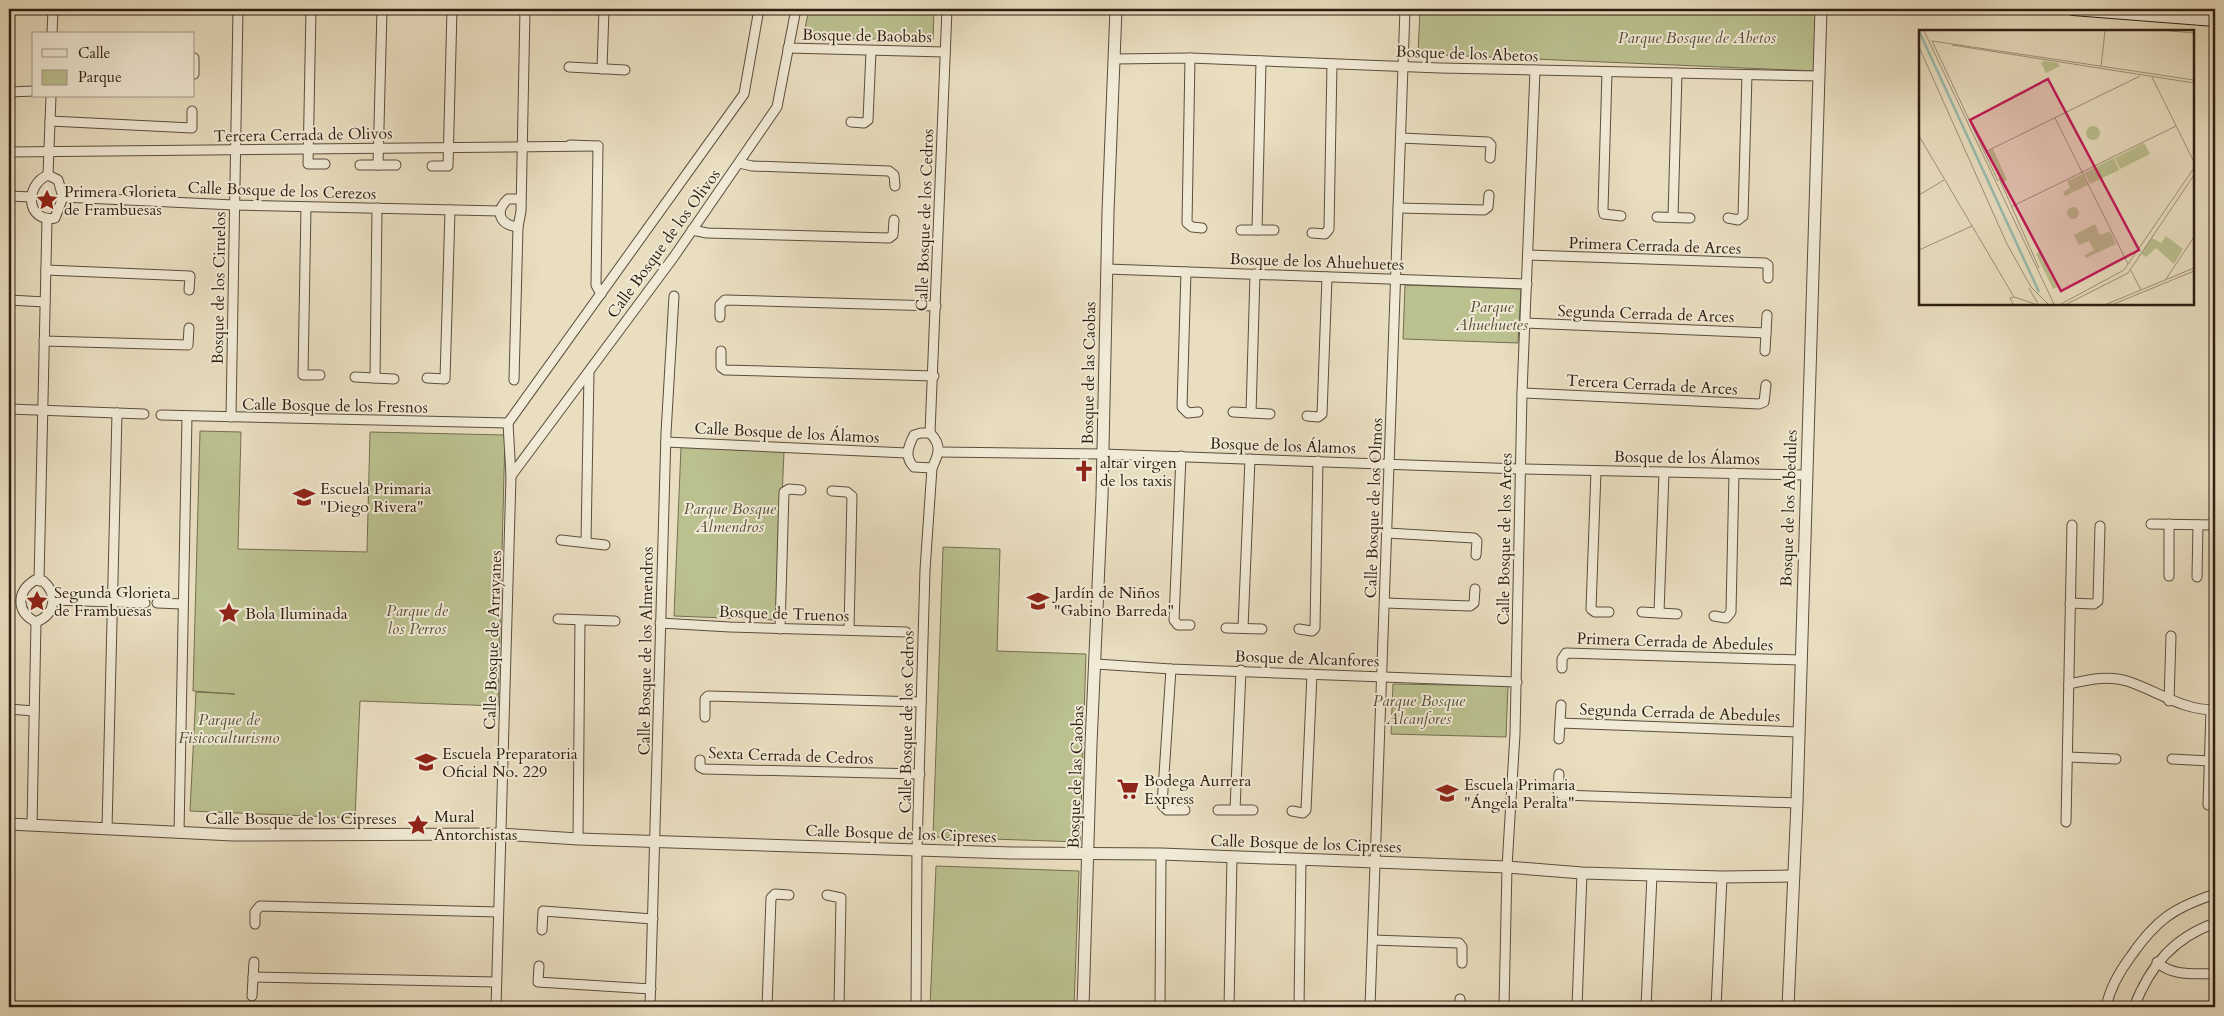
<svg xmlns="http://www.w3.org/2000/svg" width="2224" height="1016" viewBox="0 0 2224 1016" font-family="Cardo,serif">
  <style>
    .green { fill: #bbc08f; stroke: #746e50 }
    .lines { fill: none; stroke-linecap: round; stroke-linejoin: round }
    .minor-casing { stroke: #5c4d3d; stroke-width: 11 }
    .tertiary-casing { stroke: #5c4d3d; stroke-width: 13 }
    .secondary-casing { stroke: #2d1d11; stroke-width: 14 }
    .minor { stroke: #f1ead6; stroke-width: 9 }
    .tertiary { stroke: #f1ead6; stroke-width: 11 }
    .secondary { stroke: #f1ead6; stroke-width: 12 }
    .labels { text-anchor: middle; stroke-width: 4; stroke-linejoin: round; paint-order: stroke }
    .street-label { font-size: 16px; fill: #2d1d11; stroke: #f1ead6 }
    .park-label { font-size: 16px; font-style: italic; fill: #584e37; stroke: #f1ead6 }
    .poi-label { font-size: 16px; fill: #2d1d11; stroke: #f1ead6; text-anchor: start }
    .inset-river { fill: none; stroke: #98bcad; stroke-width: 2.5 }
    .inset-road { fill: none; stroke: #9e917a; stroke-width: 1 }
    .view { fill: #c2185b; fill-opacity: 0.15; stroke: #c2185b; stroke-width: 2.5 }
    .inset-edge { fill: none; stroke: #2d1d11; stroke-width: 2.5 }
  </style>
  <rect width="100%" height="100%" fill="#e9dec0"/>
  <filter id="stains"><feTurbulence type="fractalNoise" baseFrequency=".004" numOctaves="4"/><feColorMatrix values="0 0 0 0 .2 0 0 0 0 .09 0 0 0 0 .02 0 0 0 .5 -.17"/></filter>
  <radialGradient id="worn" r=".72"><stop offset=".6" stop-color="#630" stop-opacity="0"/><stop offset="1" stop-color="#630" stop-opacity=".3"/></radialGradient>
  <g class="green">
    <polygon points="809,9 934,9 933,40 803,38"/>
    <polygon points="1420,9 1688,9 1816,14 1814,71 1418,54"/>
    <polygon points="1405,285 1521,289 1518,343 1403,339"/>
    <polygon points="200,431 241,432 238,549 367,552 370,432 505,435 498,706 360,701 355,818 190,811 196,692 235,694 193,691"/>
    <polygon points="681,447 784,451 777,620 674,616"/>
    <polygon points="943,547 1000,549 997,651 1086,654 1080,842 933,837"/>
    <polygon points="1393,684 1508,686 1506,737 1391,734"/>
    <polygon points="936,866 1079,871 1074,1007 930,1007"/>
  </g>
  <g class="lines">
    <g class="minor-casing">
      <g id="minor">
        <polyline points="311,9 308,164 325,164"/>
        <polyline points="52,34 53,9"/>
        <polyline points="788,48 945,52"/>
        <polyline points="194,58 194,74"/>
        <polyline points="1190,58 1187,223 1192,227 1202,228"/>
        <polyline points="1114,59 1190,58 1440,68 1819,76"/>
        <polyline points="569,67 625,70"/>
        <polyline points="602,69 604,9"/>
        <polyline points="1607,72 1603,209 1604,214 1621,216"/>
        <polyline points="9,92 34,91"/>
        <polyline points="50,121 192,128 192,111"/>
        <polyline points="851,122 864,123 868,120 871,51"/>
        <polyline points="1401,138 1488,142 1491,145 1490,158"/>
        <polyline points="598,146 596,285 601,294"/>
        <polyline points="9,152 598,146 570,145"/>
        <polyline points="739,163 752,166 889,171 894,175 895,186"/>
        <polyline points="360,165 396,165"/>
        <polyline points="378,165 382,9"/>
        <polyline points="432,166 448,166 452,9"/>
        <path d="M48,175L58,180L63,197L55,218C26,223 24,185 48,175Z"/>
        <polyline points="48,175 51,96"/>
        <polyline points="9,196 31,197"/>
        <polyline points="63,197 234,205 500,211"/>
        <polyline points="306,207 303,375 320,375"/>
        <polyline points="1398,208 1484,210 1488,207 1489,195"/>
        <polyline points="1657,217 1690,218"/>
        <polyline points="1673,217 1677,73"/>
        <polyline points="1728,218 1738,220 1743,216 1747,75"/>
        <path d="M518,227C500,225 494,212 508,199H520"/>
        <polyline points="692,230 707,233 889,238 893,235 894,220"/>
        <polyline points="1241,230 1274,230"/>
        <polyline points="1257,230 1261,61"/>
        <polyline points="1312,233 1325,234 1329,229 1332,64"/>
        <polyline points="1528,255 1765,263 1768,265 1768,278"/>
        <polyline points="1107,269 1527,284"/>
        <polyline points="46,270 190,276 189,290"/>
        <polyline points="1186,272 1182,407 1188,413 1198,412"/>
        <polyline points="9,300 45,302"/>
        <polyline points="720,317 720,305 725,300 936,306"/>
        <polyline points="1525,323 1766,333"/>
        <polyline points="44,341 188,345 189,328"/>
        <polyline points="721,351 721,367 725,370 934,376"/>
        <polyline points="1765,351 1767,315"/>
        <polyline points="355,377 394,379"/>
        <polyline points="375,378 377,208"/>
        <polyline points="427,378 445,379 450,210"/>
        <polyline points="514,380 518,227 521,211 525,9"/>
        <polyline points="1522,393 1759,404 1764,402 1766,385"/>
        <polyline points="9,409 144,414"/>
        <polyline points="1233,412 1270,414"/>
        <polyline points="1251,413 1255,274"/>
        <polyline points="161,415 508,423"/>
        <polyline points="1307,416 1318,417 1322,414 1327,277"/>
        <polyline points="231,417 238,9"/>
        <polyline points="508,423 744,94 759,9"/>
        <path d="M921,433H930C942,445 939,454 932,468L914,467C904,457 908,447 914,435Z"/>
        <polyline points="930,433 947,9"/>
        <polyline points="666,442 907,453"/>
        <polyline points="939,452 1103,454 1520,469 1805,475"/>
        <polyline points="1181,456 1174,620 1178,625 1190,625"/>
        <polyline points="1596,471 1591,609 1595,612 1609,612"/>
        <polyline points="511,476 673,258 777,107 796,9"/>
        <polyline points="832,491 847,492 852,496 849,630"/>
        <polyline points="2151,524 2215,525"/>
        <polyline points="1387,533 1474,538 1477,541 1476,555"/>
        <polyline points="561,540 605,545"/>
        <polyline points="586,542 589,372"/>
        <polyline points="2169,576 2169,524"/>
        <polyline points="2197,577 2198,525"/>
        <path d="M35,580L43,581C58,594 56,614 36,622C16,612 16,592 35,580Z"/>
        <polyline points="39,581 47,219"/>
        <polyline points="53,600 145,603"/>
        <polyline points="157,603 183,604"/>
        <polyline points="1385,603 1470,606 1474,603 1475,589"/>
        <polyline points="2070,603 2094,604 2098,601 2100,526"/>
        <polyline points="1642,612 1677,614"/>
        <polyline points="1659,613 1664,472"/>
        <polyline points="1714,616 1726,618 1731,612 1734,473"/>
        <polyline points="558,619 615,621"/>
        <polyline points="660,623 730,627 906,632"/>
        <polyline points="1226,628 1262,629"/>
        <polyline points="1243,628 1250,459"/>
        <polyline points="780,629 784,492 789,489 801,490"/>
        <polyline points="1299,629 1312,631 1315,628 1318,461"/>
        <polyline points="1096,664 1171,669 1517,682"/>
        <polyline points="1562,668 1562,659 1566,653 1800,660"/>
        <polyline points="1171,669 1162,805 1167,810 1185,810"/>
        <path d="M2069,684C2088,680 2108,675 2127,681C2158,691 2181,710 2215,710"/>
        <polyline points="2169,701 2171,636"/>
        <polyline points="9,709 34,711"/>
        <polyline points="705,717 705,699 708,696 921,702"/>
        <polyline points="1560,723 1798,732"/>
        <polyline points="1559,739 1561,705"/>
        <polyline points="2068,757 2116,759"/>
        <polyline points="2172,759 2209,761"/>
        <polyline points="700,760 700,767 704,769 920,774"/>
        <polyline points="1559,774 1558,791 1562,795 1797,803"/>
        <polyline points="2208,805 2211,710"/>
        <polyline points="1218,810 1253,810"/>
        <polyline points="1235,810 1241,670"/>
        <polyline points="1292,811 1303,813 1306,810 1312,674"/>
        <polyline points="2066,822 2072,525"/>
        <polyline points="32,825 36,622"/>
        <polyline points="107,829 117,413"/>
        <polyline points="179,833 187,416"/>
        <polyline points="578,839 580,620"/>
        <polyline points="827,895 841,898 839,1007"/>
        <polyline points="255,924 255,912 260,906 498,912"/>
        <polyline points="542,930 543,911 653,919"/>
        <polyline points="1373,940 1459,943 1462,947 1462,963"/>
        <path d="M2157,962C2173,977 2195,973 2215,974"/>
        <polyline points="539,966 538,982 651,989"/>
        <polyline points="253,977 496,982"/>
        <polyline points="252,996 254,962"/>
        <polyline points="1460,999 1461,1007"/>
        <polyline points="496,1007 511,476 508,423"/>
        <polyline points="650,1007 666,433 674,296"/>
        <polyline points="767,1007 771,898 775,894 789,895"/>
        <polyline points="916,1007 917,849 925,570 932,468"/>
        <polyline points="1160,1007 1161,854"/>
        <polyline points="1229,1007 1232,857"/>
        <polyline points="1299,1007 1301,860"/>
        <polyline points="1370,1007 1405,9"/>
        <polyline points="1504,1007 1507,867 1515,734 1522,393 1535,70"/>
        <polyline points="1577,1007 1582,873"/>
        <polyline points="1646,1007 1652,875"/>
        <polyline points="1716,1007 1722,877"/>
        <path d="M2106,1007C2110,988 2119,972 2131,956C2156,920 2173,908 2215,894"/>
        <path d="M2134,1007C2150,966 2173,938 2215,923"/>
      </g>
    </g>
    <g class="tertiary-casing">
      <g id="tertiary">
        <polyline points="9,824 233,835 500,834 578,839 1011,853 1161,854 1507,867 1582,873 1722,877 1792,876"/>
        <polyline points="1083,1007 1091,744 1102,496 1108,212 1116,9"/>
        <polyline points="1788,1007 1797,803 1821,9"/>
      </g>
    </g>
    <g class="secondary-casing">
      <polyline id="secondary" points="2073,9 2215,20"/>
    </g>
    <use href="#minor" class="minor"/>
    <use href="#tertiary" class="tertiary"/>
    <use href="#secondary" class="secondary"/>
  </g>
  <defs>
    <g id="sight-bare" transform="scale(1.725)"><path d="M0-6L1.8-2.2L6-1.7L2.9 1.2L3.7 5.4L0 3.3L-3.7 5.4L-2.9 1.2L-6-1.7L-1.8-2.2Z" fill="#8f2418" stroke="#f1ead6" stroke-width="2.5" paint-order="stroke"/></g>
    <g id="church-bare" transform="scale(1.725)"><path d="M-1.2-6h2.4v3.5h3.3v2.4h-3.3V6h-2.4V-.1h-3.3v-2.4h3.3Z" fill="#8f2418" stroke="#f1ead6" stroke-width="2.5" paint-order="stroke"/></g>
    <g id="school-bare" transform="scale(1.725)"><path d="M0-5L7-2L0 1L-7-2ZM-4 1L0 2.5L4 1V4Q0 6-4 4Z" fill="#8f2418" stroke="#f1ead6" stroke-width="2.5" paint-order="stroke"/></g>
    <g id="supermarket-bare" transform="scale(1.725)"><path d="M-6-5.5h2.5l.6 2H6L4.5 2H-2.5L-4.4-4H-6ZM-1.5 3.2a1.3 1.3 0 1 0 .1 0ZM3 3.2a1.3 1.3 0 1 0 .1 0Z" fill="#8f2418" stroke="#f1ead6" stroke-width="2.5" paint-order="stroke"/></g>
  </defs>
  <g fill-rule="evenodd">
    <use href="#sight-bare" x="47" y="200"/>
    <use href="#church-bare" x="1084" y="471"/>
    <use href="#school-bare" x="304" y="497"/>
    <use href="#sight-bare" x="37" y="601"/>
    <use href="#school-bare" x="1038" y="601"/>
    <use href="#sight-bare" x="229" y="613"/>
    <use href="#school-bare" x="426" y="762"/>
    <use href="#supermarket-bare" x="1128" y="789"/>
    <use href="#school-bare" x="1447" y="793"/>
    <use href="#sight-bare" x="418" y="825"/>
  </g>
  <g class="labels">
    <g class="street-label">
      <text transform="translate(867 35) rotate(1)" y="6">Bosque de Baobabs</text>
      <text transform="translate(1467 53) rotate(2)" y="6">Bosque de los Abetos</text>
      <text transform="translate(303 134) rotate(-1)" y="6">Tercera Cerrada de Olivos</text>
      <text transform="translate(282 190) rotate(2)" y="6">Calle Bosque de los Cerezos</text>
      <text transform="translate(924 220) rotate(-88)" y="6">Calle Bosque de los Cedros</text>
      <text transform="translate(663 243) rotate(-54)" y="6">Calle Bosque de los Olivos</text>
      <text transform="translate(1655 245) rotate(2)" y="6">Primera Cerrada de Arces</text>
      <text transform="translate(1317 261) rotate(2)" y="6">Bosque de los Ahuehuetes</text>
      <text transform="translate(218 288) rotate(-89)" y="6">Bosque de los Ciruelos</text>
      <text transform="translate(1646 313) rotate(2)" y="6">Segunda Cerrada de Arces</text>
      <text transform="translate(1088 373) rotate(-89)" y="6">Bosque de las Caobas</text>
      <text transform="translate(1652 384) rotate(3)" y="6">Tercera Cerrada de Arces</text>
      <text transform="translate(335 405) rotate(1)" y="6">Calle Bosque de los Fresnos</text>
      <text transform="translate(787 432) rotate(3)" y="6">Calle Bosque de los Álamos</text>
      <text transform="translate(1283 445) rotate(2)" y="6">Bosque de los Álamos</text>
      <text transform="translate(1687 457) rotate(1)" y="6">Bosque de los Álamos</text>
      <text transform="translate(1373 508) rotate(-88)" y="6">Calle Bosque de los Olmos</text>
      <text transform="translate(1788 508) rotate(-88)" y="6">Bosque de los Abedules</text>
      <text transform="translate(1504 539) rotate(-89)" y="6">Calle Bosque de los Arces</text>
      <text transform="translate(784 613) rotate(2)" y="6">Bosque de Truenos</text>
      <text transform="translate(492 640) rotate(-88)" y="6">Calle Bosque de Arrayanes</text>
      <text transform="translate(1675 641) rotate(2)" y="6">Primera Cerrada de Abedules</text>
      <text transform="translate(645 651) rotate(-89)" y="6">Calle Bosque de los Almendros</text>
      <text transform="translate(1307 658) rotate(2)" y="6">Bosque de Alcanfores</text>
      <text transform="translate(1680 712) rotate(2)" y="6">Segunda Cerrada de Abedules</text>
      <text transform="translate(906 722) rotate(-89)" y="6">Calle Bosque de los Cedros</text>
      <text transform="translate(791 755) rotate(2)" y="6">Sexta Cerrada de Cedros</text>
      <text transform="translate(1075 777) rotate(-88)" y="6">Bosque de las Caobas</text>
      <text x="301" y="824">Calle Bosque de los Cipreses</text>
      <text transform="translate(901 833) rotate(2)" y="6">Calle Bosque de los Cipreses</text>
      <text transform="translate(1306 843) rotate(2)" y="6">Calle Bosque de los Cipreses</text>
    </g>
    <g class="park-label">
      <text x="1697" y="43">Parque Bosque de Abetos</text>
      <text x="1492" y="312">Parque<tspan x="1492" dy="18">Ahuehuetes</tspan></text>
      <text x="730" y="514">Parque Bosque<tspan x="730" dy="18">Almendros</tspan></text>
      <text x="417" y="616">Parque de<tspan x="417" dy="18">los Perros</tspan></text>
      <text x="1419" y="706">Parque Bosque<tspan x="1419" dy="18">Alcanfores</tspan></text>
      <text x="229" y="725">Parque de<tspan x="229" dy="18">Fisicoculturismo</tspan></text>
    </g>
    <g class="poi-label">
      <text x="64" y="197">Primera Glorieta<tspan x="64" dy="18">de Frambuesas</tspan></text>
      <text x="1100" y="468">altar virgen<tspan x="1100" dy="18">de los taxis</tspan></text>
      <text x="320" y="494">Escuela Primaria<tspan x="320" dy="18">"Diego Rivera"</tspan></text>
      <text x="54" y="598">Segunda Glorieta<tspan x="54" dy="18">de Frambuesas</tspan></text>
      <text x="1054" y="598">Jardín de Niños<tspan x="1054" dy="18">"Gabino Barreda"</tspan></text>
      <text x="245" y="619">Bola Iluminada</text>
      <text x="442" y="759">Escuela Preparatoria<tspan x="442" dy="18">Oficial No. 229</tspan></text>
      <text x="1144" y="786">Bodega Aurrera<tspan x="1144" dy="18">Express</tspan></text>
      <text x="1464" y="790">Escuela Primaria<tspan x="1464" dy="18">"Ángela Peralta"</tspan></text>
      <text x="434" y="822">Mural<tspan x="434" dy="18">Antorchistas</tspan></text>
    </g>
  </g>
  <g transform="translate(1919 30)">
    <rect width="275" height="275" fill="#e9dec0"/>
    <path d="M125,31L139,33L141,36L127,43L122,33ZM167 103a7 7 0 1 1 14 0a7 7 0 1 1-14 0ZM225,113L231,124L201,139L196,128ZM74,119L88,150L84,152L69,121ZM195,128L200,140L171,154L165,143ZM163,144L169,155L146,166L144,162L151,158L148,151ZM148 183a6 6 0 1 1 12 0a6 6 0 1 1-12 0ZM176,194L181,205L191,201L197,214L167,228L166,225L175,220L170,211L160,215L155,205ZM247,206L264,219L255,234L237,218L227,227L222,224L233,208L242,213ZM121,222L138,257L134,259L117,224Z" fill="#bbc08f"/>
    <path class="inset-river" d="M0,1L120,262"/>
    <path class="inset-road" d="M5,1L135,274M251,1L275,3M33,15L275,53M0,17L88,214L112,257L129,274M182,37L186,1M233,47L275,132M136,88L209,234M0,106L95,267M66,122L221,46M80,148L120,238M79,151L13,11L275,50M0,165L25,150M92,177L257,96M0,220L53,196M211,239L222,260M247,249L275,207M110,258L119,274M94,274L91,268L95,267L116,274M142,274L205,240L275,138M148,274L209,243L275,145M188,274L275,238M195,274L275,241"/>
    <path class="view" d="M129,49L220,220L142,261L51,90Z"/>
    <rect width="275" height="275" class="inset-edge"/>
  </g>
  <rect width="2224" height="1016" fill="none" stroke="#e9dec0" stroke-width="30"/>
  <rect x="10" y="10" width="2204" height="996" fill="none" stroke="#2d1d11" stroke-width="2.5"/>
  <rect x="15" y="15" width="2194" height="986" fill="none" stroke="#2d1d11"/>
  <rect x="32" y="32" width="162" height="65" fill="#f1ead6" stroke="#a39887"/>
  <rect x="42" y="49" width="25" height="8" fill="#f1ead6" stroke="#a39887"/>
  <text x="78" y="58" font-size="15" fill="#2d1d11">Calle</text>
  <rect x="42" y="70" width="25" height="15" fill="#bbc08f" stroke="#a39887"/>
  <text x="78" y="82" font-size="15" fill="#2d1d11">Parque</text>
  <rect width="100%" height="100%" filter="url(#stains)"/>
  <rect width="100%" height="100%" fill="url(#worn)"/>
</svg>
